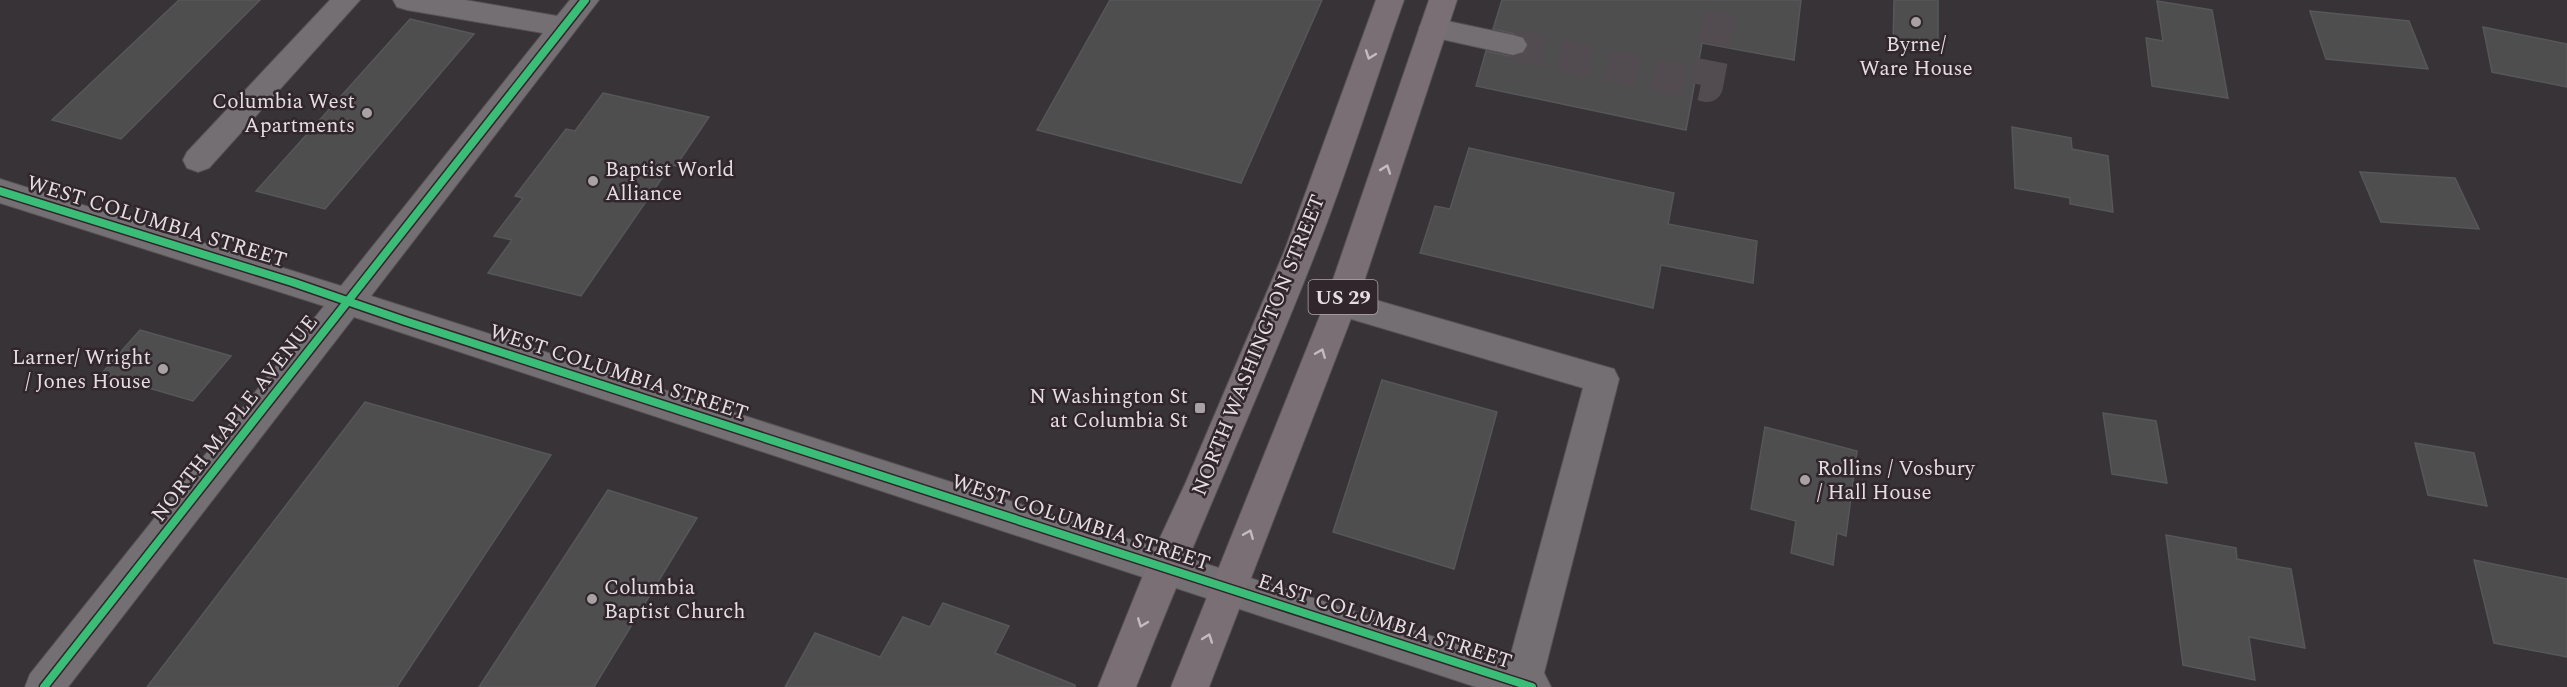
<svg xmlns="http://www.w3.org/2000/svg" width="2567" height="687" viewBox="0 0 2567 687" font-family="Spectral,serif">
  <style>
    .building { fill: #4e4e4f; stroke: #565758; stroke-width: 1.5 }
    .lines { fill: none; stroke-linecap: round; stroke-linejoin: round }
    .minor-tunnel { stroke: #524c50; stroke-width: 32; stroke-dasharray: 32 16; stroke-linecap: butt }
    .minor-casing { stroke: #575254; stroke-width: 2 }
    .major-casing { stroke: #575254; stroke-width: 2 }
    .minor { fill: #746f72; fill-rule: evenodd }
    .major { fill: #796f74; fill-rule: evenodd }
    .cycleway-casing { stroke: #30262b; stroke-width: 11 }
    .cycleway { stroke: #3abd76; stroke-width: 8 }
    .oneway { stroke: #c5bcc0 }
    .poi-dot { fill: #a8a2a5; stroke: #30262b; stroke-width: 2 }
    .labels { text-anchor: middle; stroke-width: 5; stroke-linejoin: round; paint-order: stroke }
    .shield { fill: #30262b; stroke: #afa6aa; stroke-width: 1.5 }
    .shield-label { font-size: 20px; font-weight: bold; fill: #e5dde1 }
    .poi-label { font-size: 21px; fill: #e5dde1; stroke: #30262b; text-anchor: end }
    .street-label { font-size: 21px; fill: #e5dde1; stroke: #30262b }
  </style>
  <rect width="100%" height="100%" fill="#383336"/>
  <g class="building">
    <polygon points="179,0 260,0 121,139 52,120"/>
    <polygon points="1110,0 1322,0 1241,183 1037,130"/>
    <polygon points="1502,0 1801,0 1794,60 1702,43 1686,130 1476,86 1486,51 1514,57 1524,54 1529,46 1524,36 1493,29"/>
    <polygon points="1894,0 1938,0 1938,53 1893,45"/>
    <polygon points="2157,1 2212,10 2228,98 2152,86 2146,38 2163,41"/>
    <polygon points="2310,11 2409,21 2428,69 2326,59"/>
    <polygon points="410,19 474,34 325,209 256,191"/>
    <polygon points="2483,27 2567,44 2567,87 2492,72"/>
    <polygon points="603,93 709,117 676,166 671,165 581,296 488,273 512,240 494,236 523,198 515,196 566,129 575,131"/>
    <polygon points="2012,127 2071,138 2072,149 2108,156 2113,212 2070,204 2070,198 2015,188"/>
    <polygon points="1469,148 1674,193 1668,224 1757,241 1753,283 1661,265 1653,308 1420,253 1435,206 1450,209"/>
    <polygon points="2360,172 2455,178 2479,229 2381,222"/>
    <polygon points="140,330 231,356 193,401 101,374"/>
    <polygon points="1382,380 1497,412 1454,569 1333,532"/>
    <polygon points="365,402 551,455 397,687 147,687"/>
    <polygon points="2103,413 2156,421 2167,483 2112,474"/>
    <polygon points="1765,427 1857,451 1846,536 1837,533 1833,565 1791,553 1796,521 1751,509"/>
    <polygon points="2415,443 2474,453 2487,506 2428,495"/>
    <polygon points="608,490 697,518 594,687 479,687"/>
    <polygon points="2166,535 2236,548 2237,559 2291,569 2305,648 2249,637 2255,680 2183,665"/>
    <polygon points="2474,560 2567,579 2567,657 2494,643"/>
    <polygon points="943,603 1009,626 995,653 1075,685 1075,687 785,687 815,633 880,657 903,617 930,627"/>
  </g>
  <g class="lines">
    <polyline class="minor-tunnel" points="1513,45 1707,86 1723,0"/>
    <g class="minor-casing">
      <g id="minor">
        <polygon points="330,0 360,0 209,168 198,172 187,168 183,160 187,152"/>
        <polygon points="393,0 465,0 557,16 570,0 599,0 371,296 1509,661 1583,388 1341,316 1330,312 1325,303 1330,294 1341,290 1614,369 1619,379 1544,673 1551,687 1476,687 354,317 68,687 25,687 30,674 324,306 0,203 0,179 341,286 543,33 407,10 397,7"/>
        <polygon points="1433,18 1513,35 1523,38 1527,45 1523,52 1513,55 1423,35 1419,28 1423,21"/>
      </g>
    </g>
    <g class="major-casing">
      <g id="major">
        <path d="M1376,0H1404C1374,84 1348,170 1315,254C1258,399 1193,541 1136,687H1098L1146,568L1186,482L1284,252Z"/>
        <polygon points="1429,0 1457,0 1357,303 1209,687 1171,687 1325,303"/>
      </g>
    </g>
    <use href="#minor" class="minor"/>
    <use href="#major" class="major"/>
    <g class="cycleway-casing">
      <g id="cycleway">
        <polyline points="0,191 292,282 405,321 1532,687"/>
        <polyline points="44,687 585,0"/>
      </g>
    </g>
    <use href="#cycleway" class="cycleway"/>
  </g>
  <defs><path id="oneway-chevron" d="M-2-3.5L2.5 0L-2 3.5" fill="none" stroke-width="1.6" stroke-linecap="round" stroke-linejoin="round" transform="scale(1.5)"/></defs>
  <g class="oneway">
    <use href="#oneway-chevron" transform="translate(1370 55) rotate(110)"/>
    <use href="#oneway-chevron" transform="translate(1386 169) rotate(-71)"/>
    <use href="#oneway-chevron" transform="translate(1321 353) rotate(-68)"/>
    <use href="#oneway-chevron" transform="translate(1249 534) rotate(-68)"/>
    <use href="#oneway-chevron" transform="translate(1142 623) rotate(111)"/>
    <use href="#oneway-chevron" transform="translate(1208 638) rotate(-70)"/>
  </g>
  <g class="poi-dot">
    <circle cx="1916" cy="22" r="6"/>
    <circle cx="367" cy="113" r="6"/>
    <circle cx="593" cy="181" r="6"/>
    <circle cx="163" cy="369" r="6"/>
    <rect x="1194" y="402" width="12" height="12" rx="3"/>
    <circle cx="1805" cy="480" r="6"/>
    <circle cx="592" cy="599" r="6"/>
  </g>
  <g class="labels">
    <rect class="shield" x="1308.5" y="280" width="69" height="34" rx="4.5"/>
    <g class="shield-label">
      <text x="1343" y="304">US 29</text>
    </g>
    <g class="poi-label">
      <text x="1916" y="51" text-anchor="middle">Byrne/<tspan x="1916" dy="24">Ware House</tspan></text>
      <text x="355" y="108">Columbia West<tspan x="355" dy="24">Apartments</tspan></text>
      <text x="605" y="176" text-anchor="start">Baptist World<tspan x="605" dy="24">Alliance</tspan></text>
      <text x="151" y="364">Larner/ Wright<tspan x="151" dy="24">/ Jones House</tspan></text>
      <text x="1188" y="403">N Washington St<tspan x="1188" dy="24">at Columbia St</tspan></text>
      <text x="1817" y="475" text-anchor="start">Rollins / Vosbury<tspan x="1817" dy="24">/ Hall House</tspan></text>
      <text x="604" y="594" text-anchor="start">Columbia<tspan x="604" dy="24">Baptist Church</tspan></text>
    </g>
    <g class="street-label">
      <text transform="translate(157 221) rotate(17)" y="7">WEST COLUMBIA STREET</text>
      <text transform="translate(1258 345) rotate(-68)" y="7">NORTH WASHINGTON STREET</text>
      <text transform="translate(619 372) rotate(18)" y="7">WEST COLUMBIA STREET</text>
      <text transform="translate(234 418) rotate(-52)" y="7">NORTH MAPLE AVENUE</text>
      <text transform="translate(1081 522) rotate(18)" y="7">WEST COLUMBIA STREET</text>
      <text transform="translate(1385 621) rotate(18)" y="7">EAST COLUMBIA STREET</text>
    </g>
  </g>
</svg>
